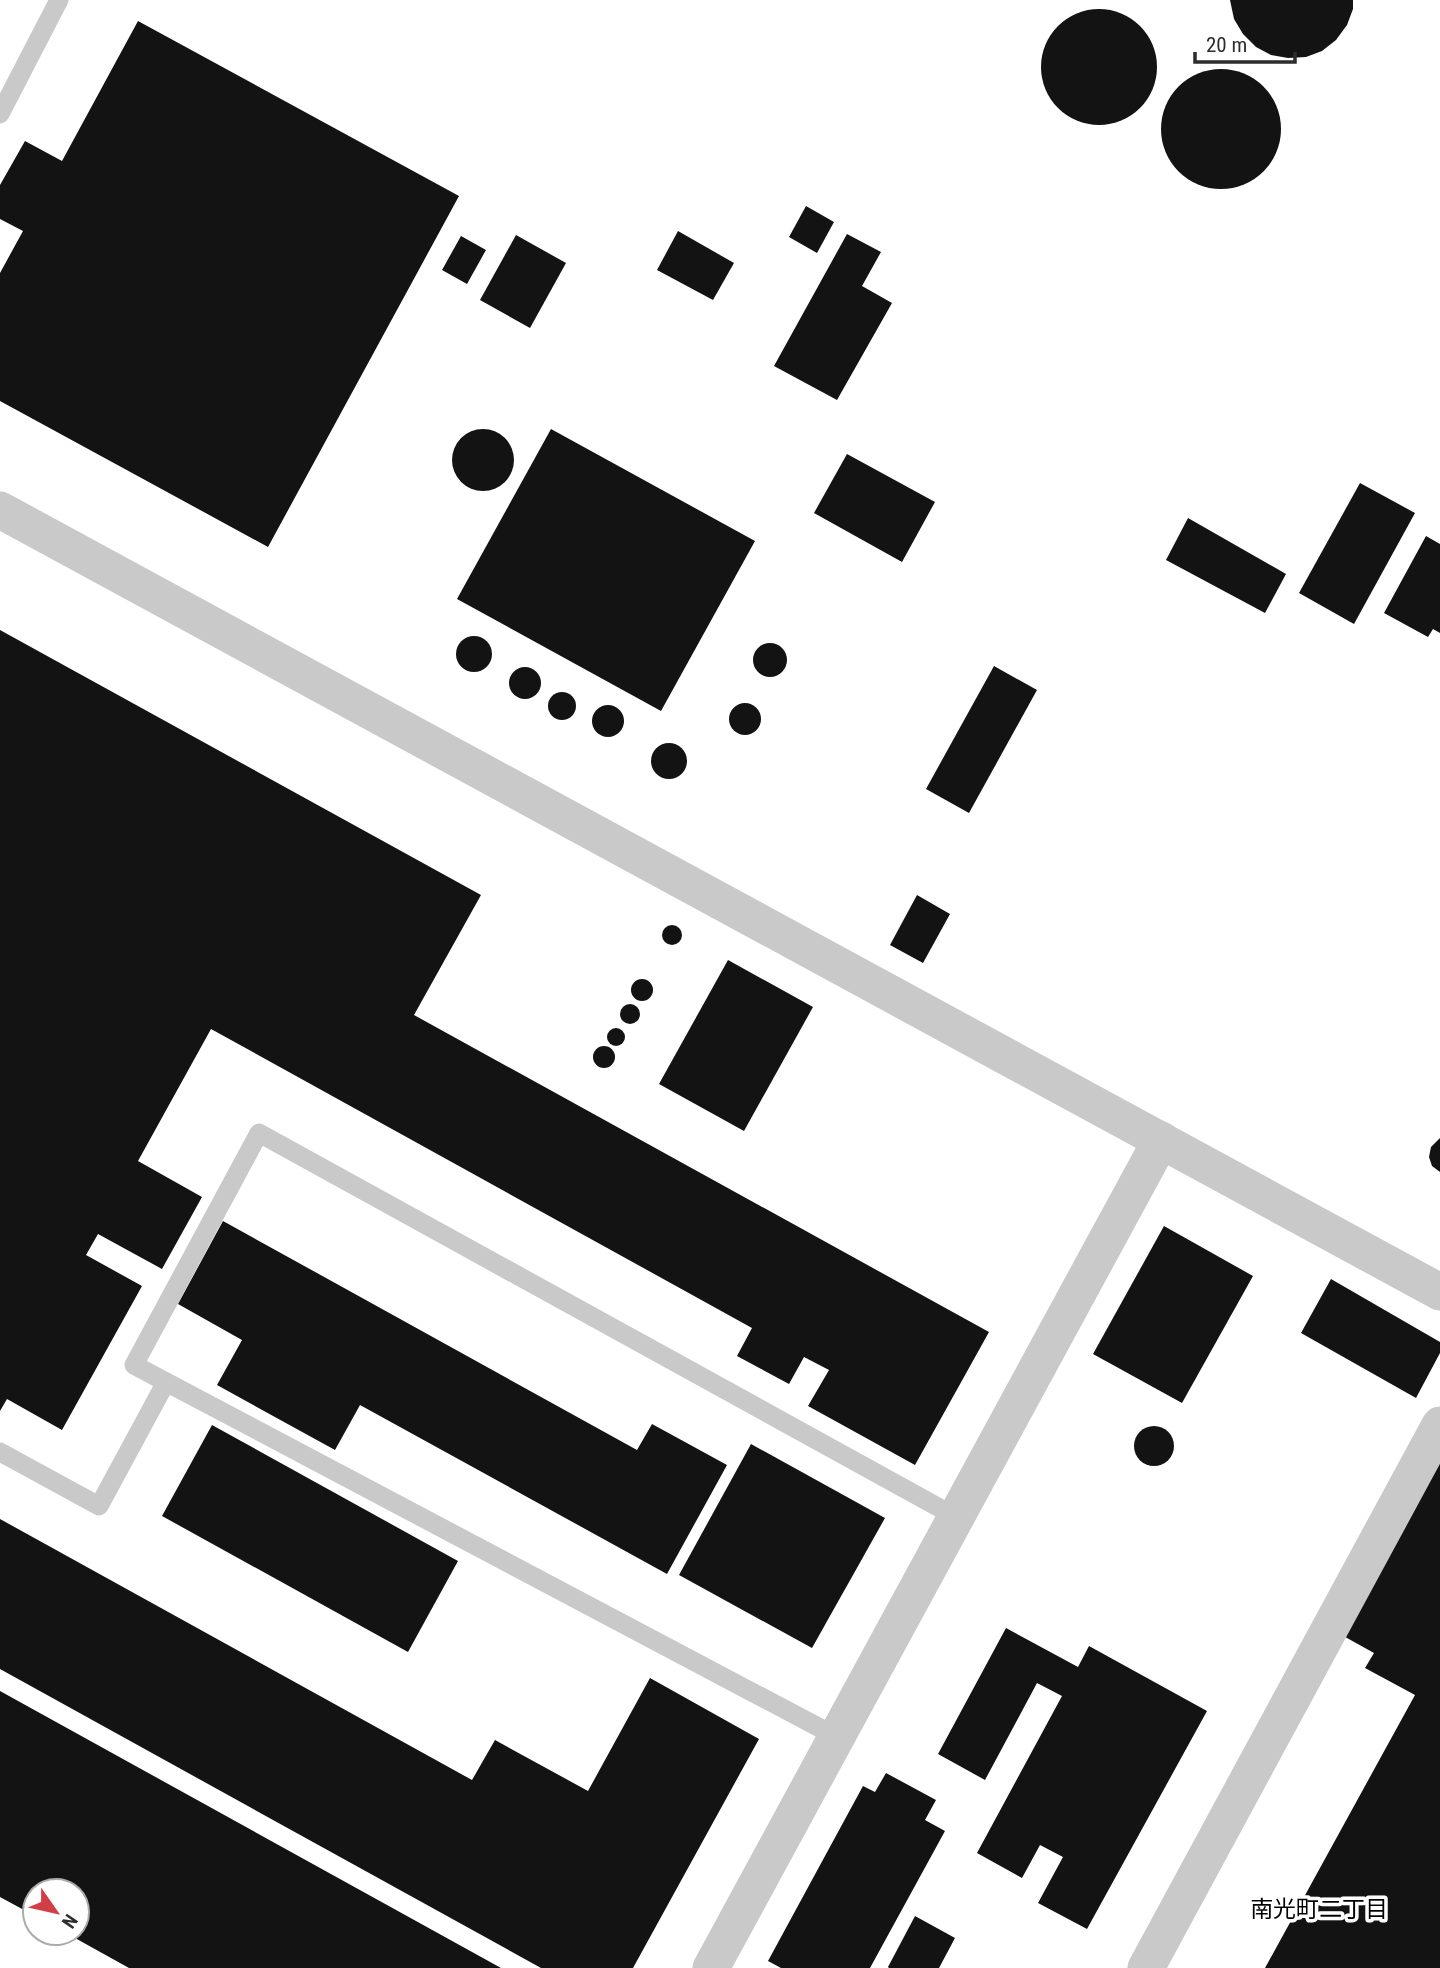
<svg xmlns="http://www.w3.org/2000/svg" width="1440" height="1968" viewBox="0 0 1440 1968" font-family="'Roboto Condensed','Noto Sans JP',sans-serif">
  <style>
    .building { fill: #131313 }
    .lines { fill: none; stroke-linecap: round; stroke-linejoin: round }
    .lane { stroke: #c9c9c9; stroke-width: 19 }
    .street { stroke: #c9c9c9; stroke-width: 37 }
    .labels { text-anchor: middle; stroke-width: 7; stroke-linejoin: round; paint-order: stroke }
    .neighbourhood-label { font-size: 23px; fill: #000; stroke: #fff }
  </style>
  <rect width="100%" height="100%" fill="#fff"/>
  <g class="building">
    <polygon points="1230,0 1353,0 1353,9 1347,25 1336,40 1322,51 1306,57 1288,58 1271,55 1256,47 1243,34 1234,19"/>
    <circle cx="1099" cy="67" r="58"/>
    <polygon points="138,21 459,196 268,547 0,401 0,273 23,231 0,219 0,185 25,141 62,161"/>
    <circle cx="1221" cy="129" r="60"/>
    <polygon points="806,206 834,222 817,253 789,237"/>
    <polygon points="678,231 734,263 713,300 657,270"/>
    <polygon points="847,234 881,252 862,286 892,303 837,400 774,366"/>
    <polygon points="516,235 566,263 530,328 480,300"/>
    <polygon points="461,236 486,250 467,284 442,270"/>
    <polygon points="551,429 755,541 661,711 457,599"/>
    <circle cx="483" cy="460" r="31"/>
    <polygon points="847,454 935,502 902,562 814,513"/>
    <polygon points="1360,483 1415,513 1354,624 1299,593"/>
    <polygon points="1188,518 1286,574 1265,613 1166,560"/>
    <polygon points="1426,536 1440,544 1440,633 1433,629 1428,637 1384,613"/>
    <polygon points="0,630 481,895 414,1015 989,1332 915,1465 808,1406 829,1370 804,1357 789,1384 737,1356 752,1328 211,1029 138,1161 202,1197 162,1269 98,1234 86,1255 142,1286 62,1430 7,1399 0,1411"/>
    <circle cx="474" cy="654" r="18"/>
    <circle cx="770" cy="660" r="17"/>
    <polygon points="994,666 1037,690 969,813 926,789"/>
    <circle cx="525" cy="683" r="16"/>
    <circle cx="562" cy="706" r="14"/>
    <circle cx="745" cy="719" r="16"/>
    <circle cx="608" cy="721" r="16"/>
    <circle cx="669" cy="761" r="18"/>
    <polygon points="917,895 950,914 923,963 890,945"/>
    <circle cx="672" cy="935" r="10"/>
    <polygon points="728,960 813,1007 744,1131 659,1084"/>
    <circle cx="642" cy="990" r="11"/>
    <circle cx="630" cy="1014" r="10"/>
    <circle cx="616" cy="1037" r="9"/>
    <circle cx="604" cy="1057" r="11"/>
    <polygon points="1440,1138 1440,1172 1432,1166 1429,1157 1431,1147"/>
    <polygon points="223,1221 637,1450 652,1424 727,1465 667,1574 360,1405 335,1450 217,1385 242,1340 178,1304"/>
    <polygon points="1164,1226 1253,1276 1182,1403 1093,1354"/>
    <polygon points="1331,1279 1440,1342 1440,1353 1416,1398 1301,1333"/>
    <polygon points="212,1425 458,1561 408,1652 162,1516"/>
    <circle cx="1154" cy="1446" r="20"/>
    <polygon points="751,1444 885,1518 812,1648 679,1575"/>
    <polygon points="1440,1448 1440,1968 1265,1968 1415,1695 1365,1668 1374,1653 1338,1633"/>
    <polygon points="0,1519 472,1780 495,1740 588,1791 650,1678 759,1739 633,1968 541,1968 0,1669"/>
    <polygon points="1006,1628 1078,1667 1089,1646 1207,1711 1087,1929 1038,1903 1063,1857 1040,1845 1022,1878 977,1853 1062,1696 1037,1683 985,1780 938,1754"/>
    <polygon points="0,1691 416,1921 501,1968 129,1968 66,1933 77,1933 77,1891 35,1891 35,1916 0,1897"/>
    <polygon points="886,1773 936,1800 925,1820 945,1831 870,1968 781,1968 768,1961 863,1786 875,1792"/>
    <polygon points="915,1916 955,1938 939,1968 889,1968 888,1967"/>
  </g>
  <g class="lines">
    <g class="lane">
      <polyline points="0,114 59,0"/>
      <polyline points="166,1382 134,1365 259,1133 956,1517"/>
      <polyline points="0,1452 99,1506 166,1382 837,1737"/>
    </g>
    <g class="street">
      <polyline points="0,510 1440,1292"/>
      <polyline points="711,1968 1161,1140"/>
      <polyline points="1146,1968 1440,1425"/>
    </g>
  </g>
  <g class="labels">
    <g class="neighbourhood-label">
      <text x="1319" y="1917">南光町二丁目</text>
    </g>
  </g>
  <g transform="translate(56 1912) rotate(124)"><circle r="33" fill="#ffffff" stroke="#ababab" stroke-width="2"/>
  <path d="M0-5L12 26L0 18L-12 26Z" fill="#d13f46"/>
  <text y="-10" font-size="19" font-weight="bold" text-anchor="middle" fill="#2c2c2c">N</text>
  </g>
  <path d="M1195 52v10h100v-10" fill="none" stroke="#2c2c2c" stroke-width="3.5"/>
  <text x="1206" y="52" font-size="21" fill="#2c2c2c" stroke="#ffffff" stroke-width="5" paint-order="stroke">20 m</text>
</svg>
